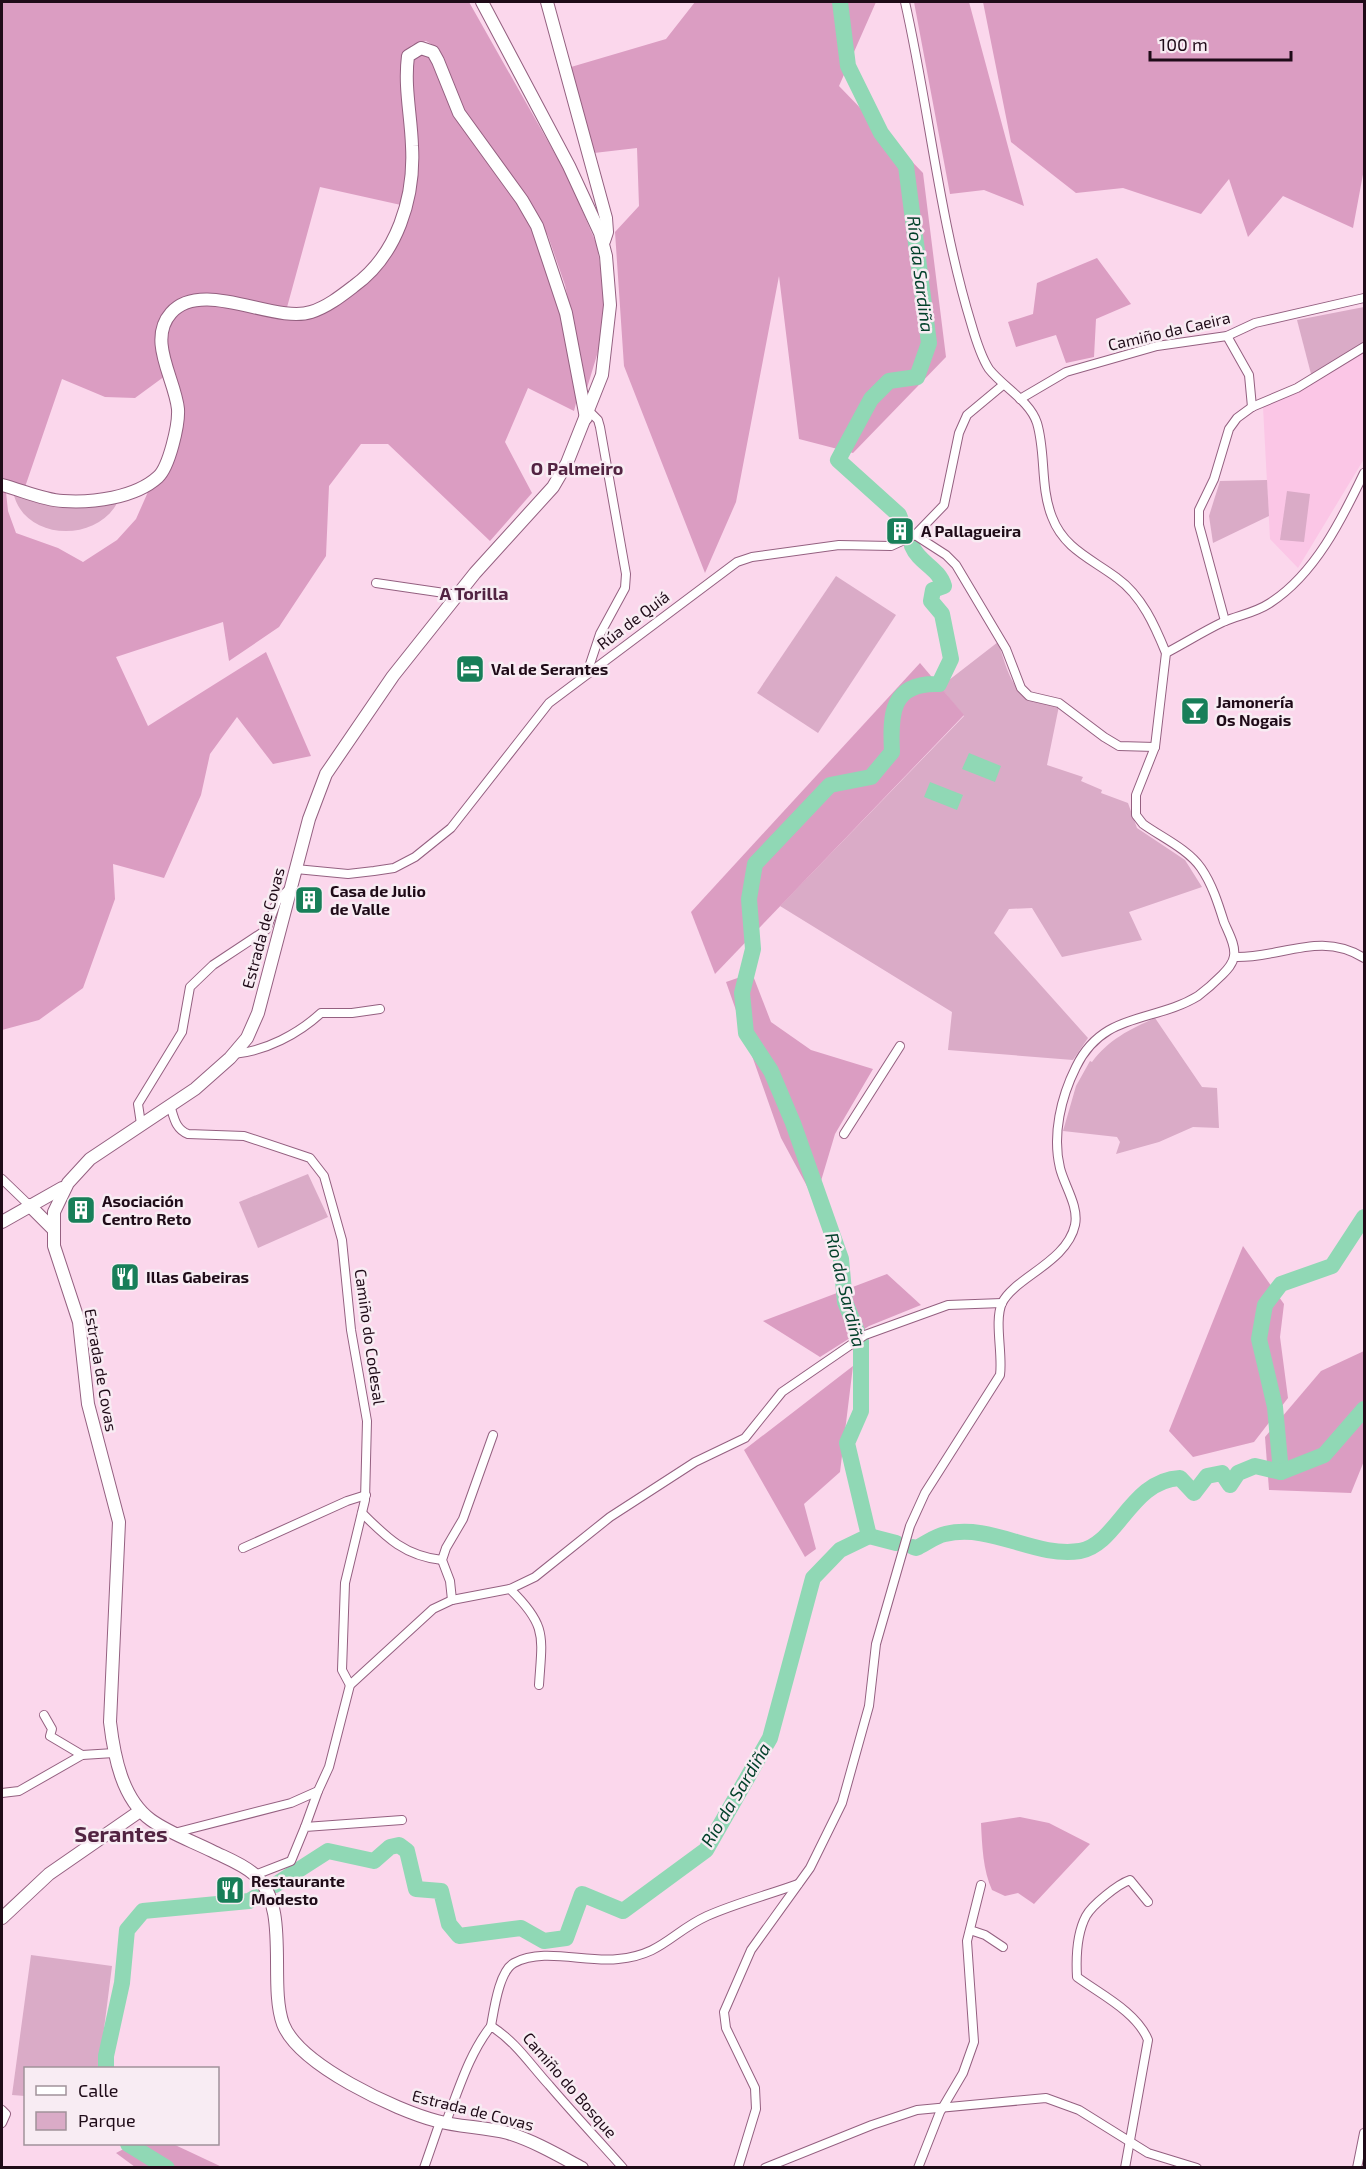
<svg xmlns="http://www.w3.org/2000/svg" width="1366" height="2169" viewBox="0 0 1366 2169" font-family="'Exo 2',sans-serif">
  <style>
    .built { fill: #fbc6e6 }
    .green { fill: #daabc7 }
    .forest { fill: #db9dc2 }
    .water { fill: #90d8b5 }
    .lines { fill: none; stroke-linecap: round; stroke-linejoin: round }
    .river { stroke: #90d8b5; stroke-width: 16 }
    .street-casing { stroke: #946080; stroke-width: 10 }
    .secondary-casing { stroke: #946080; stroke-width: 14 }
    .street { stroke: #fff; stroke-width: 8 }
    .secondary { stroke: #fff; stroke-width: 12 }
    .labels { text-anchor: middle; stroke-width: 5; stroke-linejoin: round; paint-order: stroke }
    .street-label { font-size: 16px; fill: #1f0b18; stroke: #f8ecf3 }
    .poi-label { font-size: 16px; font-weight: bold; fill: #1f0b18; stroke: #f8ecf3; text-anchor: start }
    .water-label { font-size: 18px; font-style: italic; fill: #03412b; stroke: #f8ecf3 }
    .neighbourhood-label { font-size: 18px; font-weight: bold; fill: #522442; stroke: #f8ecf3 }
    .district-label { font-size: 22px; font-weight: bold; fill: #522442; stroke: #f8ecf3 }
  </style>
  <rect width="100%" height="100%" fill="#fbd7ec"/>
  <polygon class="built" points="1364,351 1364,459 1298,568 1270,539 1263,407 1310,385"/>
  <g class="green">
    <polygon points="1364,307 1364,344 1311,374 1297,320"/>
    <polygon points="1267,480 1269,516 1213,543 1209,516 1220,481"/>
    <path d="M13,491L42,500L119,499C100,544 22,542 13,491Z"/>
    <polygon points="1287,491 1310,494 1304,542 1280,540"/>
    <polygon points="836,576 896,615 818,733 757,693"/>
    <path d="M998,642C1012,684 1012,697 1059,706L1047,765L1083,777L1081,781L1102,790L1101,793L1128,803L1137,828L1185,860L1202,887L1129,912L1142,940L1062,957L1032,908L1009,909L994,933L1088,1038L1073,1060L948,1050L952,1012L780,906L964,716L940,687Z"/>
    <path d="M1155,1018L1202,1087L1217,1088L1219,1128L1193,1127L1159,1142L1116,1154L1120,1142L1117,1137L1063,1131L1076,1086L1090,1061L1092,1062C1108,1040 1130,1029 1155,1018Z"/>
    <polygon points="308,1174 328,1217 258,1248 239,1202"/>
    <polygon points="31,1955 112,1966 99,2068 26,2068 25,2096 12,2095"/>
  </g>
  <g class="forest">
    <path d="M2,2H469L567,175L597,245L605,297L600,345L587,388L565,285L548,236L530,202L464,110L438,48L426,41L412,45L405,54C407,104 414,155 401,205L320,187L286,311L192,300L166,314L165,376L135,398L105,397L62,379L25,487L2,479Z"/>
    <polygon points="695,2 876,2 839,86 923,173 946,357 853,453 799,439 779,276 736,502 705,573 624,366 615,232 639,206 637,148 594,153 571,67 666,39"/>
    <polygon points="914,2 969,2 1024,206 984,190 950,194"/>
    <polygon points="983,2 1364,2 1364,169 1353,228 1283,196 1248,237 1229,179 1201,214 1123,188 1076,193 1011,142"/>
    <polygon points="419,56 427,56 434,62 542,247 555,290 578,395 574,411 528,388 505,442 532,493 490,541 388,444 361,444 329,486 326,556 279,627 229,661 223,622 116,657 148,726 266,652 311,756 273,764 237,717 210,754 201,795 164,878 113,864 115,899 83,988 39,1020 2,1030 2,490 6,492 8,511 16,533 58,548 83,562 117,540 136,519 183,413 168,347 167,332 171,319 181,310 197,305 218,304 286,319 353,291 403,226 413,61"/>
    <polygon points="1097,258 1131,304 1096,319 1094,357 1066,363 1056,335 1016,347 1008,322 1033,314 1037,283"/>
    <polygon points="920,663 964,715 715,974 691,912"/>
    <polygon points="752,973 771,1022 811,1050 873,1069 835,1134 815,1201 781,1138 726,982"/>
    <polygon points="1243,1246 1284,1304 1280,1337 1288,1398 1254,1442 1193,1457 1169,1431"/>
    <polygon points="887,1274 921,1305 869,1326 820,1357 763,1321"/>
    <polygon points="1364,1351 1364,1461 1351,1493 1269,1490 1265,1437 1321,1371"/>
    <polygon points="853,1366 840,1472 804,1504 816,1549 805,1557 744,1450"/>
    <path d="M1020,1817L1049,1823L1090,1844L1034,1904L1018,1893L1005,1896L992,1890C983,1871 982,1845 981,1823Z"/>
    <polygon points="133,2144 173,2144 222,2167 135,2167 116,2153"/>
  </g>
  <g class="water">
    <polygon points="969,753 1001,766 995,782 962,769"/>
    <polygon points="930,782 963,795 957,810 924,797"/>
  </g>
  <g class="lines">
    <g class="river">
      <polyline points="840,2 848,66 881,133 906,166 929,343 917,377 889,381 871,399 838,460 899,515 905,531"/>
      <polyline points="1281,1472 1275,1407 1259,1339 1265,1305 1281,1284 1332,1266 1364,1217"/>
      <polyline points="869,1536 896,1543"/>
      <path d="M913,1547L916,1548C925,1544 935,1536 945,1534C992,1523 1034,1558 1080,1551C1117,1545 1131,1480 1180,1478L1194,1493L1207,1476L1222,1473L1230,1485L1238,1473L1255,1466L1281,1472L1324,1455L1364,1409"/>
      <path d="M275,1885L328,1851L374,1861L390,1847L399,1845L407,1851L416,1889L441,1891L449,1924L459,1936L521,1928L544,1941L566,1938L582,1894L623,1911L706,1850L770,1738L813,1578L840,1550L869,1536L847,1443L861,1411V1341L845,1302L841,1259L793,1123L771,1071L746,1033L742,993L753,949L749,899L755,864L830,785L871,777L892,752C890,714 891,682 939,684L951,659L942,614L931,601L933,590L944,586C939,568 919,563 912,546"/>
      <polyline points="106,2068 106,2056 122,1983 127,1930 143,1911 249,1901 256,1897"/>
      <polyline points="128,2144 167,2168"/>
    </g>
    <g class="street-casing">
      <g id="street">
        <path d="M905,2C929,108 939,218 971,323C975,337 981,357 989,369C1003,387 1030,401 1037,423C1046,453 1040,487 1052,517C1064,549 1092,559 1117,578C1142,596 1155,626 1166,653"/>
        <polyline points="1227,336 1249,375 1252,407"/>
        <polyline points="1020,399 1066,372 1157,346 1227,336 1255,323 1364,298"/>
        <polyline points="915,535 946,555 956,565 1006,649 1021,688 1029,696 1059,703 1104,737 1119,746 1155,747"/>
        <polyline points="376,583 458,595"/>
        <polyline points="1225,621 1199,525 1199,510 1214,479 1229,429 1237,418 1252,407 1297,388 1364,347"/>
        <polyline points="587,673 600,634 625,588 626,574 600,427 598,420 589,411"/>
        <polyline points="296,869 348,874 374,871 394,868 415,857 451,828 549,703 737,562 752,557 839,545 891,546 915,535 944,505 959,433 967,415 1003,385"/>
        <path d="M1234,957C1280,959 1320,930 1364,958"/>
        <path d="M234,1054C266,1051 298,1034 321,1013H352L380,1009"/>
        <path d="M170,1105C174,1117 175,1129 188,1134L244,1136L310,1158L324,1176L342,1240L351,1330L367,1421L365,1500L345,1583L342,1670L350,1685"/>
        <polyline points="141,1124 138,1104 182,1032 190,987 213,965 266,930 277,901 289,889"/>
        <polyline points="844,1134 900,1046"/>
        <polyline points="2,1179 29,1205"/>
        <path d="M362,1513C387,1538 405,1556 442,1560"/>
        <polyline points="243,1548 347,1501 366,1495"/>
        <path d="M510,1589C548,1626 542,1637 539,1685"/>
        <polyline points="452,1600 450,1581 442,1560 446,1548 463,1519 493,1435"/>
        <polyline points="44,1715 52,1729 50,1736 82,1755"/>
        <polyline points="2,1793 19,1791 82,1755 114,1753"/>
        <polyline points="305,1827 318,1791"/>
        <polyline points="174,1833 291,1803 318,1791 329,1767 350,1685 433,1609 452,1600 510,1589 535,1577 610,1517 695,1462 745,1438 782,1392 865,1335 948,1305 1002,1303"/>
        <polyline points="255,1875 291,1861 305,1827 402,1820"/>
        <polyline points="970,1930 985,1935 1003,1947"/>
        <path d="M491,2026C494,2010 499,1971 514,1963C543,1947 586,1963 618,1959C662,1955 672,1932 707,1916C736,1903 768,1895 798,1884"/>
        <polyline points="2,2110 6,2114 2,2123"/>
        <path d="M446,2122C459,2089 469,2054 491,2026C516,2042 529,2063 549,2085C573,2113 598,2140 623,2168"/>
        <polyline points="424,2168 440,2122"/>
        <path d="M738,2168L756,2109L755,2088L726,2028L724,2012L751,1950L810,1868L842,1803L869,1706L876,1644L910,1526L925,1493L1000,1375C1003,1354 994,1321 1002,1303C1014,1278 1067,1262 1075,1225C1079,1206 1064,1185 1060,1168C1052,1135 1061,1097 1076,1067C1103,1011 1154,1023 1198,996C1206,990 1215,982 1222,975C1227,970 1233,964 1234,956C1236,945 1228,932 1224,922C1218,903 1212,884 1201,868C1188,849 1161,837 1143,824L1136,815V795L1155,747L1166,653C1185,643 1204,631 1223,622C1239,615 1255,613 1270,603C1315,574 1342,519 1364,473"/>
        <polyline points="765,2168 872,2125 917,2110 1046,2098 1079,2110 1148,2153 1197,2168"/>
        <polyline points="918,2168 940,2112 963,2073 974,2042 967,1941 981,1885"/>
        <path d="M1125,2168L1148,2040C1137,2012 1100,1994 1077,1977C1076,1959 1077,1933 1086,1916C1092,1905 1118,1884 1130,1880L1148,1902"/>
        <polyline points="1357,2168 1364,2133"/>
      </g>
    </g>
    <g class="secondary-casing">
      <g id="secondary">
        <path d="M482,2L569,166L600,233L606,256L610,305L602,375L567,463L553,487L475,573L393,676L326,774L309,819L258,1013L247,1038L230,1058L195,1089L90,1159L68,1183L54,1212V1246L79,1322L88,1404L119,1522L110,1722C114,1756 122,1799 151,1820C169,1833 192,1841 212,1851C226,1858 243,1864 255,1875C291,1907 268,1982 283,2024C299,2065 395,2110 437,2121C459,2127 485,2127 508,2133C534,2141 558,2155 582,2168"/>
        <polyline points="547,2 606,218 607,232 604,241"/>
        <path d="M2,485C22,490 42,500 63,501C92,503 135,498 158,477C169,467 179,425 178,409C175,379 147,340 171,313C202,278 275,324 311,312C327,307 341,296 354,286C397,255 415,198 412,146C411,115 404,87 408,56L421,48L433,52L438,61L459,113L522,200L537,226L566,313L586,418"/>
        <polyline points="29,1205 52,1228"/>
        <polyline points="2,1222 62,1188"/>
        <polyline points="2,1918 49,1874 140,1811"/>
      </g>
    </g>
    <use href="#street" class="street"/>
    <use href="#secondary" class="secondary"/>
  </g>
  <defs>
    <g id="building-square" transform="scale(1.5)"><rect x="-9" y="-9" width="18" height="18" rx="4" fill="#187f59" stroke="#f8ecf3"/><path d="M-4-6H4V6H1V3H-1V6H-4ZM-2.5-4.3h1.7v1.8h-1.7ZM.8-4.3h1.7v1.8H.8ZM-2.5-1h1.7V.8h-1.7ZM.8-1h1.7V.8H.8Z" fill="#fff"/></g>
    <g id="hotel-square" transform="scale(1.5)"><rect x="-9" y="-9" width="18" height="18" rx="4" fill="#187f59" stroke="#f8ecf3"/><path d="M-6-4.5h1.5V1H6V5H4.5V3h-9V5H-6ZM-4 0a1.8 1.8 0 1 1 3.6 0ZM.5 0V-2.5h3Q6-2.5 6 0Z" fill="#fff"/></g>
    <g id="bar-square" transform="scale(1.5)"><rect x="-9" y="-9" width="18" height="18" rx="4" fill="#187f59" stroke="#f8ecf3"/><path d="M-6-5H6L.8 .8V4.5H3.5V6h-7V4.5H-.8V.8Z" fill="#fff"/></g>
    <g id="restaurant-square" transform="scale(1.5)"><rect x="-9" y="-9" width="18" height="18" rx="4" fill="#187f59" stroke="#f8ecf3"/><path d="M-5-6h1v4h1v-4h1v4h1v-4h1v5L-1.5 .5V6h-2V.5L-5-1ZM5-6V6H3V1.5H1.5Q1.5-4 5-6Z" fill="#fff"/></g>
  </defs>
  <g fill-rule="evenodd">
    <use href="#building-square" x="900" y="531"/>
    <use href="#hotel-square" x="470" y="669"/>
    <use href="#bar-square" x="1195" y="711"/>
    <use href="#building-square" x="309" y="900"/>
    <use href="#building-square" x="81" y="1210"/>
    <use href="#restaurant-square" x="125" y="1277"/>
    <use href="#restaurant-square" x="230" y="1890"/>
  </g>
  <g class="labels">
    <g class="street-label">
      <text transform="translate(1169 331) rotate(-13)" y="6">Camiño da Caeira</text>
      <text transform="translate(633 620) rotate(-37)" y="6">Rúa de Quiá</text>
      <text transform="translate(263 928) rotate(-75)" y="6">Estrada de Covas</text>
      <text transform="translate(370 1337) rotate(82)" y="6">Camiño do Codesal</text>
      <text transform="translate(101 1370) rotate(80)" y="6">Estrada de Covas</text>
      <text transform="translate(570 2085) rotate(49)" y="6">Camiño do Bosque</text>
      <text transform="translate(473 2110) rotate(14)" y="6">Estrada de Covas</text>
    </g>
    <g class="poi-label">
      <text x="921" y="537">A Pallagueira</text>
      <text x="491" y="675">Val de Serantes</text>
      <text x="1216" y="708">Jamonería<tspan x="1216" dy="18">Os Nogais</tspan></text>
      <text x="330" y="897">Casa de Julio<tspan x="330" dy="18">de Valle</tspan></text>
      <text x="102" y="1207">Asociación<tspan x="102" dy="18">Centro Reto</tspan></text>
      <text x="146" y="1283">Illas Gabeiras</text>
      <text x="251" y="1887">Restaurante<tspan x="251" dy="18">Modesto</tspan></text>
    </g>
    <g class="water-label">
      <text transform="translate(920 274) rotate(83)" y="6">Río da Sardiña</text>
      <text transform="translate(845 1290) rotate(76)" y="6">Río da Sardiña</text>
      <text transform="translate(736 1795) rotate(-59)" y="6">Río da Sardiña</text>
    </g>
    <g class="neighbourhood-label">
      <text x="577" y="475">O Palmeiro</text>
      <text x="474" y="600">A Torilla</text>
    </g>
    <g class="district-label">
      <text x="121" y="1842">Serantes</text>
    </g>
  </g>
  <rect width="1366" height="2169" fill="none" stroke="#1f0b18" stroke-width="6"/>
  <rect x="24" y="2067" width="195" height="78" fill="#f8ecf3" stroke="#a1929b" stroke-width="1.5"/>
  <rect x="36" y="2086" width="30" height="9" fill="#ffffff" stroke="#a1929b" stroke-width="1.5"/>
  <text x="78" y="2097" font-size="18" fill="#1f0b18">Calle</text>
  <rect x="36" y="2112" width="30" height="18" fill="#daabc7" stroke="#a1929b" stroke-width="1.5"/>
  <text x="78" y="2127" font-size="18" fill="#1f0b18">Parque</text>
  <path d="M1150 51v9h141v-9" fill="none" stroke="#1f0b18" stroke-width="3"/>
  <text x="1159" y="51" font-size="18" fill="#1f0b18" stroke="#f8ecf3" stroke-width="4.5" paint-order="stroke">100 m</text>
</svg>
